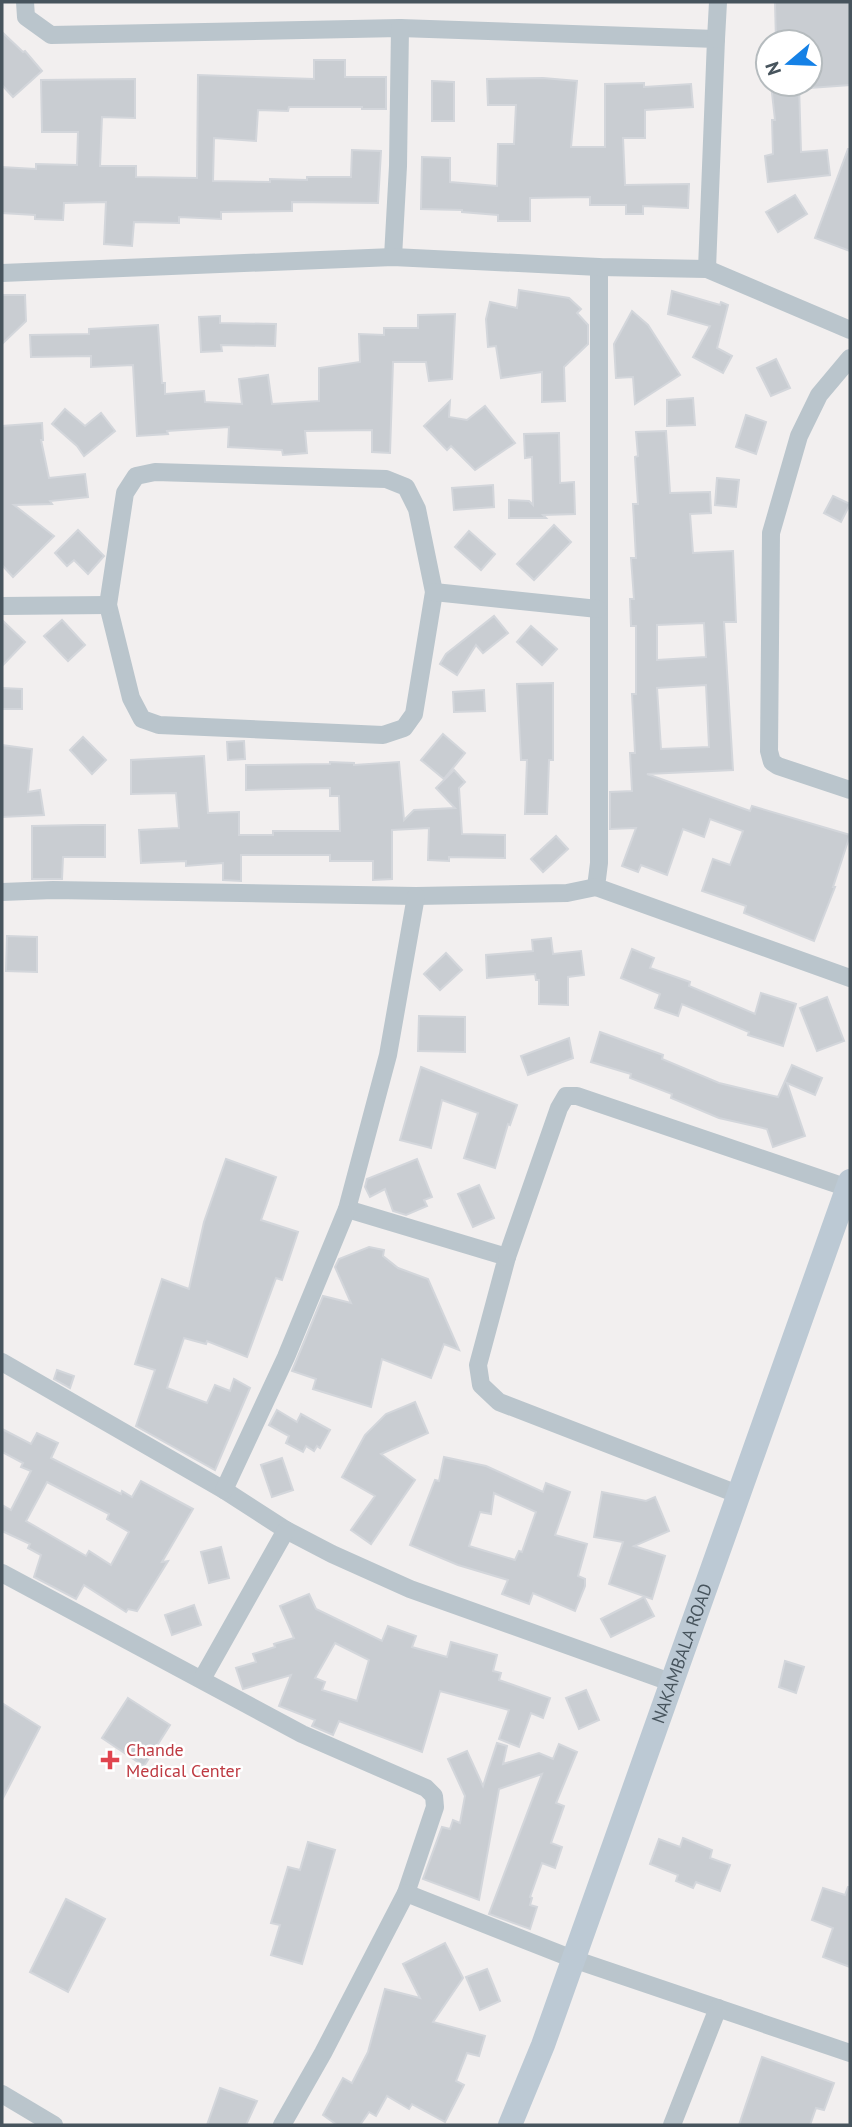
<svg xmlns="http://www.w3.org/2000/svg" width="852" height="2127" viewBox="0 0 852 2127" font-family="'PT Sans',sans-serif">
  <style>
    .building { fill: #c9cdd2; stroke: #d3d6db; stroke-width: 2; fill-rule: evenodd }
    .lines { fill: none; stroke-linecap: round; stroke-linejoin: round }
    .street { stroke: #bac5cc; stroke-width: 18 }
    .secondary { stroke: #bcc9d4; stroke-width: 24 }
    .health-dot { fill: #e0444e; stroke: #fff; stroke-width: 2.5 }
    .labels { text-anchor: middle; stroke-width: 5; stroke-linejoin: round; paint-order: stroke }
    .street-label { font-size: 18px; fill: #47545d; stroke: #fff }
    .health-label { font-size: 18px; fill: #be3a42; stroke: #fff; text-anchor: start }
  </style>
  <rect width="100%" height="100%" fill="#f2efef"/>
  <g class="building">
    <polygon points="775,2 850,2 850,85 810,88 810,42 776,42"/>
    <polygon points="2,32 23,52 25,51 42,71 13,97 2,85"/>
    <polygon points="314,60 345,60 345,77 386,77 386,109 362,109 362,107 289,107 288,111 258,110 256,141 214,138 213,181 270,182 270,179 307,180 307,177 351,177 352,150 381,151 378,203 292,202 292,211 221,212 221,219 179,217 179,223 134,222 132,246 104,244 106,202 64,203 63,220 35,219 35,215 2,213 2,167 36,169 36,164 77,165 78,132 42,132 41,80 135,79 135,118 102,117 100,166 136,166 136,177 197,178 198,75 314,79"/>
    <polygon points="543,78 577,81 571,147 605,147 605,84 644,83 644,87 691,84 693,107 645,110 645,138 623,138 625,185 689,184 688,208 643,206 643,214 626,214 626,205 590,205 590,197 530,198 530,221 498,221 498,215 462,212 462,210 421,209 422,157 450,158 450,182 497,186 498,144 514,144 516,105 488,105 487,79"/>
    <polygon points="432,81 454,82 454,121 432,121"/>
    <polygon points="771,84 799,84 801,152 827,150 830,175 768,182 765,156 773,154 772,120 775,120"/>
    <polygon points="848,149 850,149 850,251 815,238"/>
    <polygon points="795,195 807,214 778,232 766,212"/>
    <polygon points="519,290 569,298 581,309 577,313 588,325 588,344 564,367 565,401 542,402 542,372 501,378 496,346 488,347 486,319 490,302 517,308"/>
    <polygon points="672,291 720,305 721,302 728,305 717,348 732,356 723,373 693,357 710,326 668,314"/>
    <polygon points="2,295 25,295 26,321 2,344"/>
    <polygon points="632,311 648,325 680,375 635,404 633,377 616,378 614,344"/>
    <polygon points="455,314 452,379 429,381 426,362 393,362 390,453 372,452 372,430 305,431 307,453 283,455 282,450 228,447 229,427 167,431 168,434 137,436 133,365 91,367 91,356 31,357 30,335 89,334 89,329 158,325 162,383 165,383 165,394 204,391 205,402 242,404 239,379 268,375 272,404 319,401 319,368 360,362 359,334 384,335 384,328 418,328 418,315"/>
    <polygon points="220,316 220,323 276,324 275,346 221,345 222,351 201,352 199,317"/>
    <polygon points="776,359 790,388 771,396 757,368"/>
    <polygon points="693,398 695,425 667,426 667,400"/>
    <polygon points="450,401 449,417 467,420 485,406 515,443 475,470 451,446 447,450 424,426"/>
    <polygon points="65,409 85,426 101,413 115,431 84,456 77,446 52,424"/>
    <polygon points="746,415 766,422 756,454 736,447"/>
    <polygon points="42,423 43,440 41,440 49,478 85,474 88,497 50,501 52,504 14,505 54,536 13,577 2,565 2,426"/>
    <path d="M666,431L670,493L710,492L711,513L690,514L693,553L733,551L736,622H724L733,770L647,774L750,811L752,806L850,835L833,887H835L814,941L744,913L746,906L702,891L713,859L730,865L743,831L710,819L704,837L683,829L667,875L641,865L638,872L622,866L636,828L610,829V792L632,791L630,753H635L632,694H636V626H631L630,599H634L631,558H636L633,504H638L635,457L638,456L636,432ZM704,623L706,657L657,660V625ZM706,685L709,747L661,749L657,688Z"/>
    <polygon points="559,433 560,483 574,482 575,514 543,515 546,518 509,518 509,500 529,501 533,505 532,457 525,458 524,434"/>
    <polygon points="717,478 739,480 736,507 715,505"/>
    <polygon points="493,485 494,507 454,510 452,488"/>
    <polygon points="833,496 850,504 841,522 824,513"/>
    <polygon points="554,525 571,542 534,580 517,564"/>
    <polygon points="78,530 104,556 88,574 74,560 67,566 55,553"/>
    <polygon points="469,531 495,554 481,570 455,547"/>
    <polygon points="494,616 508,633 483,653 476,645 457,675 440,664 446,654"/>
    <polygon points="2,620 25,642 2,666"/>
    <polygon points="62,620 85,645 68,661 44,636"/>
    <polygon points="531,626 557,649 542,665 517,642"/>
    <polygon points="553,683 553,760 549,760 547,814 525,814 527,760 521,760 517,684"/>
    <polygon points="2,688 22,689 22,709 2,709"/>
    <polygon points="484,690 485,711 454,712 453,692"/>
    <polygon points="443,734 465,753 444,779 421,760"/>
    <polygon points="83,737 106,760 92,774 70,750"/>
    <polygon points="244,741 245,759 228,760 227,742"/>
    <polygon points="2,745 32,749 28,792 40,790 44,815 2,817"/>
    <polygon points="204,756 208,813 239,812 239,835 273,835 273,831 340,831 339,796 330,796 330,788 246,790 246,765 330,764 330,762 354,763 354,765 399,762 404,820 414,810 455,808 436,788 454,770 465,782 459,788 462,834 505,835 505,858 449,857 449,861 428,860 429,828 392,830 392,879 373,880 373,861 330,861 330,855 241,855 241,881 223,880 223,863 186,866 186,861 141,863 139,830 179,828 176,793 131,794 131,760"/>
    <polygon points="82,825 105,825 105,857 63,857 62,879 32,879 32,826"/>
    <polygon points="556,836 568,849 543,872 531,859"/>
    <polygon points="7,936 37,937 37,972 6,971"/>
    <polygon points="551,938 553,954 581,951 584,975 568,977 568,1005 539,1004 539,980 536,980 535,974 487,978 486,955 533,951 532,940"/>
    <polygon points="632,949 654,958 650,968 690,982 689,986 755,1014 761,993 796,1004 783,1046 748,1035 749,1032 682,1004 678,1016 655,1008 660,994 621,978"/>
    <polygon points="446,953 462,970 440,990 424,974"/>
    <polygon points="827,997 844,1041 817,1051 800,1008"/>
    <polygon points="419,1016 465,1017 465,1052 418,1051"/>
    <polygon points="600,1032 663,1055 662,1059 719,1083 778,1097 792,1065 822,1078 815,1095 787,1083 805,1136 773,1147 767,1129 719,1118 671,1098 672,1094 630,1078 631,1074 591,1062"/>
    <polygon points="569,1038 573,1058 528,1075 521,1056"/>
    <polygon points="421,1067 517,1105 510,1125 508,1124 495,1168 464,1158 478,1113 442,1100 431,1148 400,1140"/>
    <polygon points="226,1159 276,1177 261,1220 298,1232 282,1280 276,1278 247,1357 207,1341 206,1344 184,1338 167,1388 207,1403 215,1385 230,1391 234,1379 250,1388 215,1470 136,1426 155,1370 135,1364 162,1279 189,1289 204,1222"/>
    <polygon points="417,1159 432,1197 424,1200 427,1206 406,1215 393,1211 385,1189 370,1197 365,1187 367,1179"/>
    <polygon points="479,1185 494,1218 473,1227 458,1194"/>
    <polygon points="369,1247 384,1250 383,1256 398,1268 428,1279 459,1350 444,1344 431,1378 382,1359 371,1407 313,1389 316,1379 292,1371 323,1296 351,1303 335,1267 339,1259"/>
    <polygon points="57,1370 74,1376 70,1388 54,1379"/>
    <polygon points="415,1402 428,1433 381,1454 415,1480 371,1544 351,1530 375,1496 342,1477 365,1435 386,1414"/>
    <polygon points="277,1410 297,1422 301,1414 330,1430 320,1448 317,1446 314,1451 306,1446 303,1452 286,1443 289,1436 269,1425"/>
    <path d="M2,1429L31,1444L37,1433L58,1443L51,1458L121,1494L122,1491L132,1497L141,1481L193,1509L162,1562L168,1561L137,1611L128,1609L126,1612L84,1585L76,1599L34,1577L41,1555L28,1548L30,1544L2,1531V1505L11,1510L31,1471L21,1467L23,1463L2,1452ZM47,1482L109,1514L107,1519L129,1532L111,1565L89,1551L86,1556L26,1521Z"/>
    <path d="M444,1457L486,1466L543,1492L546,1483L570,1492L555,1535L587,1544L578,1576L585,1579V1586L575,1611L533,1593L529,1604L502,1594L508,1580L458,1565L410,1545L435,1480L439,1481ZM494,1493L536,1512L522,1552L519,1551L515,1560L469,1546L480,1512L491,1514Z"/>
    <polygon points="282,1458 293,1490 272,1497 261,1465"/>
    <polygon points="602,1492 646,1501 655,1497 669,1531 634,1546 665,1556 652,1599 609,1584 623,1542 594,1537"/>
    <polygon points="221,1547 229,1578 209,1583 201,1552"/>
    <path d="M309,1594L316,1609L382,1641L388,1626L416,1636L412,1647L447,1657L451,1642L497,1655L493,1671L501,1673L499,1680L550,1698L543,1718L531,1713L519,1747L499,1739L509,1710L440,1691L422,1752L339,1721L333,1735L312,1726L315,1720L279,1706L291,1675L243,1689L236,1668L256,1662L253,1654L275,1647L274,1644L294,1638L280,1606ZM335,1643L369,1660L357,1701L322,1690L325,1682L315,1678Z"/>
    <polygon points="644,1597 654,1616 611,1637 601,1619"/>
    <polygon points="194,1605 201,1625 172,1635 165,1615"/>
    <polygon points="785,1661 804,1667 796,1693 779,1687"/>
    <polygon points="586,1690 599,1720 579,1729 566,1698"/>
    <polygon points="128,1698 170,1725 144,1766 102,1738"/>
    <polygon points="2,1703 40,1727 2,1800"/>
    <polygon points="497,1743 507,1746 503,1764 539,1753 553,1759 559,1744 577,1752 556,1803 564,1806 551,1843 562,1847 555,1868 542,1863 530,1897 532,1898 530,1905 537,1907 530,1929 489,1914 542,1774 499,1789 479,1900 423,1879 442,1827 450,1829 453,1820 460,1823 465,1796 448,1759 467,1751 483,1786"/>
    <polygon points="683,1838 712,1850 710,1858 730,1865 720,1891 696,1882 693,1888 676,1881 678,1875 650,1864 659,1839 680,1847"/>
    <polygon points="308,1842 335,1850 302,1964 271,1955 280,1925 271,1923 288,1867 300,1870"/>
    <polygon points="848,1887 850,1887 850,1967 823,1957 833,1928 812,1920 823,1888 845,1895"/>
    <polygon points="66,1899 105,1919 68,1992 30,1972"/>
    <polygon points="445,1943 463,1978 433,2022 485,2036 479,2056 467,2053 456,2081 464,2085 445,2122 412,2104 409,2109 387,2096 376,2116 369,2112 360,2125 337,2125 323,2115 343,2078 352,2083 368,2052 385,1989 420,1998 403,1964"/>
    <polygon points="487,1969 500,2001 480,2010 466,1977"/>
    <polygon points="762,2057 834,2083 824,2110 816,2108 810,2125 739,2125"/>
    <polygon points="220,2088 257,2101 246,2125 207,2125"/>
  </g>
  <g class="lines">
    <g class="street">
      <polyline points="25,2 26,17 51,35 400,28 716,39 707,269"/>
      <polyline points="716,39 718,2"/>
      <polyline points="393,257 398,166 400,28"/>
      <polyline points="599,267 599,863 596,887 850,978"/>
      <polyline points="2,273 393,257 599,267 707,269 850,330"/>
      <polyline points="850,358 819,395 799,436 771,533 769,751 772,762 778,766 850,790"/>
      <polygon points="155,472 386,479 406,487 417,509 434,592 414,714 404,728 383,735 159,725 142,719 131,698 108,605 125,493 136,476"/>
      <polyline points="434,592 598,609"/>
      <polyline points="2,606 108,605"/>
      <polyline points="2,892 53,890 416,896 567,893 596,887"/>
      <polyline points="347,1209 507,1257 478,1365 481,1385 499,1402 740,1495"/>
      <polyline points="507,1257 559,1108 566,1096 577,1096 848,1188"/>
      <polyline points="2,1362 224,1490 286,1530 332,1554 410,1589 673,1683"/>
      <polyline points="224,1490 286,1357 347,1209 388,1055 416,896"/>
      <polyline points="2,1573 302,1734 426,1788 434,1796 435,1807 406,1893 323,2053 282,2125"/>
      <polyline points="202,1679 286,1530"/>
      <polyline points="406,1893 573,1959 850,2053"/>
      <polyline points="2,2094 54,2125"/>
      <polyline points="672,2125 718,2008"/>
    </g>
    <path class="secondary" id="s1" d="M510,2125L543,2045L850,1181"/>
  </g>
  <path class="health-dot" d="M106.5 1749.5h7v7h7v7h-7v7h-7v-7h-7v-7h7z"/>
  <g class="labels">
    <g class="street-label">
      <text dy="6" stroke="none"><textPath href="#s1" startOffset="502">NAKAMBALA ROAD</textPath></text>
    </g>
    <g class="health-label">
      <text x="126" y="1756">Chande<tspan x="126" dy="21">Medical Center</tspan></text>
    </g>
  </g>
  <rect width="852" height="2127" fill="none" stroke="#47545d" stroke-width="7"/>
  <g transform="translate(789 63) rotate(251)"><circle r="33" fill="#ffffff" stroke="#b5bbbe" stroke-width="2"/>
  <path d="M0-5L12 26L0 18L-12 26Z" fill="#1581e6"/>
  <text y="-10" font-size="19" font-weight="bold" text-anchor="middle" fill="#47545d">N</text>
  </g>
</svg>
